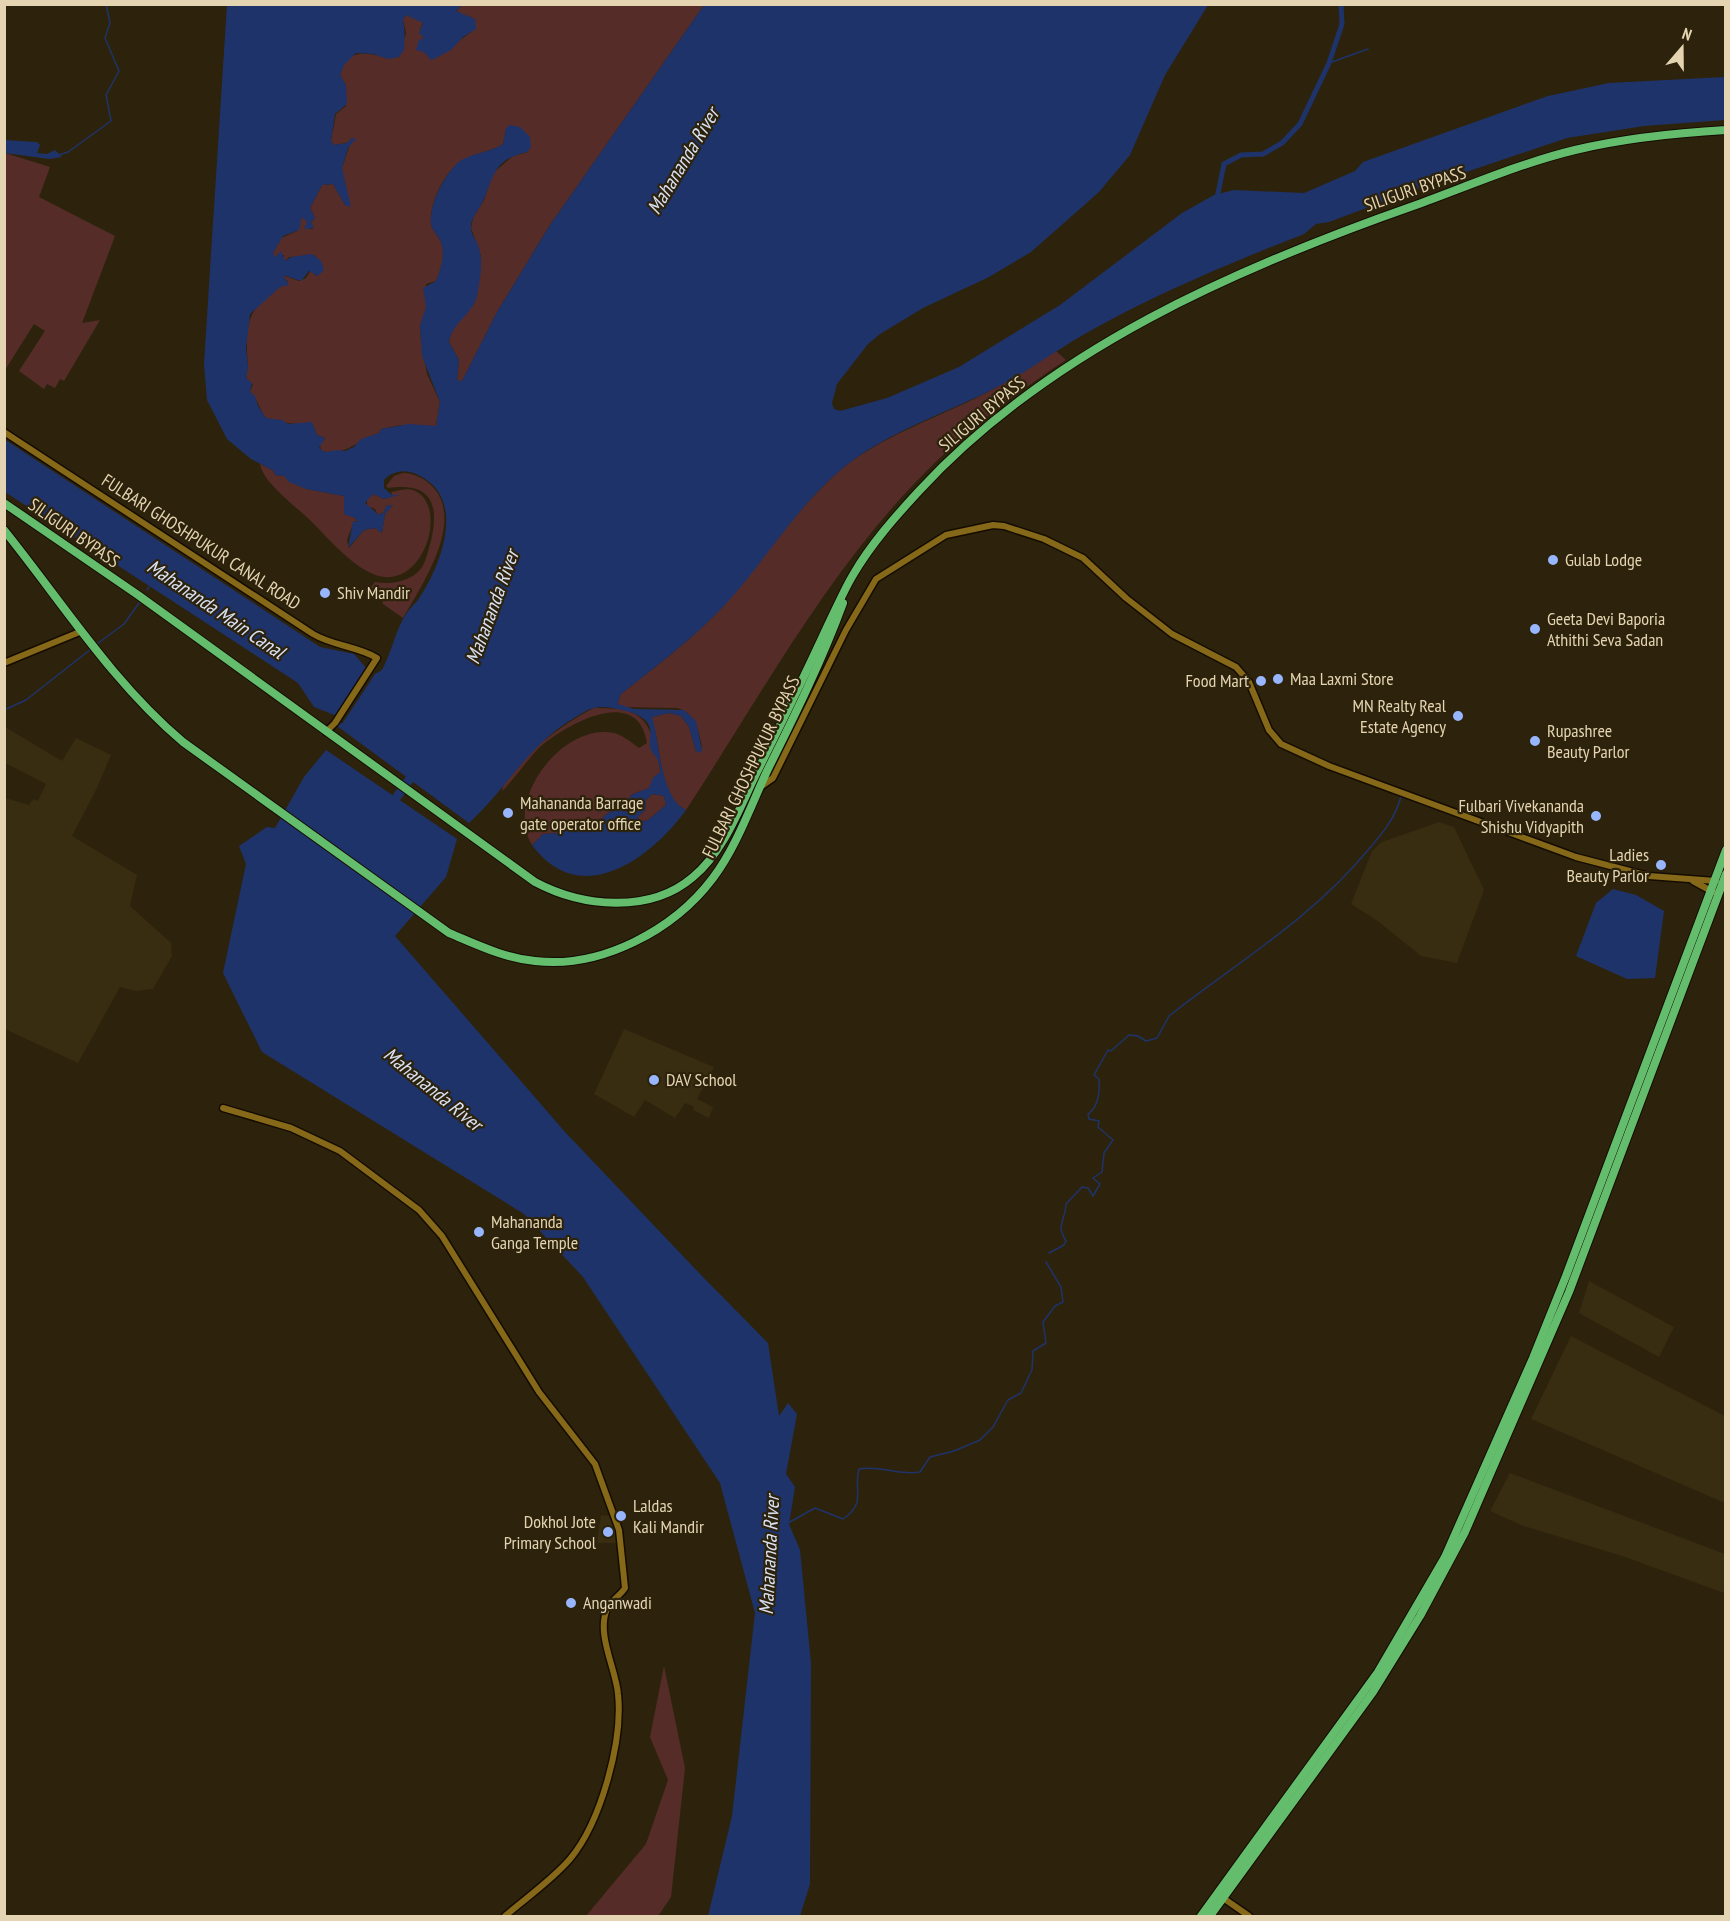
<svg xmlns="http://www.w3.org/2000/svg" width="1730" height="1921" viewBox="0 0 1730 1921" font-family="'PT Sans Narrow',sans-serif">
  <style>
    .built { fill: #382c11 }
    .green { fill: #562c28 }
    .water { fill: #1f336b; fill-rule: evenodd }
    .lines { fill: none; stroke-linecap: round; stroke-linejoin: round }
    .stream { stroke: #1f336b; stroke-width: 1.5 }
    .canal { stroke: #1f336b; stroke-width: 5 }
    .river { stroke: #1f336b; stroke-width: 9 }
    .secondary-casing { stroke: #150c00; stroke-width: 9 }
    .highway-casing { stroke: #150c00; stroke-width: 10 }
    .secondary { stroke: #866819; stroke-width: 6 }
    .highway { stroke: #64bd6d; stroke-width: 8 }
    .poi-dot { fill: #97b6fd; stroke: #2d230c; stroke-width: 2 }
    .labels { text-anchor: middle; stroke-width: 4.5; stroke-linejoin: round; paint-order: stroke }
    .street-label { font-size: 18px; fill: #e4d4b1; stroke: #2d230c }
    .poi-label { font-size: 18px; fill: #e4d4b1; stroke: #2d230c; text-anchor: start }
    .water-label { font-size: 20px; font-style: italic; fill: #d8e1f3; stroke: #2d230c }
  </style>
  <rect width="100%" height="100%" fill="#2d230c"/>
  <g class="built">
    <polygon points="5,727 62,761 76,738 111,755 96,790 72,836 137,875 130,906 171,943 172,956 153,989 135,991 120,987 78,1063 5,1029 5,798 29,805 33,799 38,801 46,784 5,763"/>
    <polygon points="1439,822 1454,827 1484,890 1457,963 1421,956 1379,922 1351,904 1372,851 1382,842"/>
    <polygon points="624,1029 714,1067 697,1099 713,1107 709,1118 693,1110 694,1107 685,1103 675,1118 645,1100 634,1117 594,1094"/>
    <polygon points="1589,1281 1674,1327 1659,1357 1579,1313"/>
    <polygon points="1571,1336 1725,1416 1725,1503 1531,1419"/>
    <polygon points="1510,1473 1725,1554 1724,1593 1625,1557 1521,1525 1490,1511"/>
    <polygon points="601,1515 615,1517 619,1543 597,1543"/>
  </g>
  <g class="green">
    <path d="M474,4L704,5L550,225L497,312L462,381H457L459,360L449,342L451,332L477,296L481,256L471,228L473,218L484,200L492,174L513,156L528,152L510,125L506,129L503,144C491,152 472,153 460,162C444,173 429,204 431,224C432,230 437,234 440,240C447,253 441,269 436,281L426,284V313L420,325L421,341L427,374L440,402L436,426L401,425L381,429L379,433C358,440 345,457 321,451L320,445L325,438L317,435L312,423C298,425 279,423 266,418C259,409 258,399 250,392L253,384L247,382L246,372L248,368C245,324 245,307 288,282L282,275L299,281L306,278L311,270L316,276L321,262L314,255L289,257L285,261L283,260L284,255L274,257L273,253L281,238L297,231L301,217L306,219L309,229H313L311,222L315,218L310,208L322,185L333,184L345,205L342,168L352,138L347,143L334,145L331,141L336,114L346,106V85L340,76C349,39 376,60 399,57L406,33L403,20L406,15L423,22L420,30L424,39L422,40L424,52L434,59L474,30L475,19L456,12L461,6Z"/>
    <polygon points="5,153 50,167 39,197 115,236 82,323 100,320 64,381 60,379 55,388 47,384 44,389 19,371 45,331 34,324 5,370"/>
    <path d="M1056,351L1066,360C1011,396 957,438 912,486C823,580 756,703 686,810C658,798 662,743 651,717L669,713L681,716L689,727L696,751L702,747C699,730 695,712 677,708L622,707L618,704L620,695C661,662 704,631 738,589C772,548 809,492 852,461C890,434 933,419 974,399C1003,385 1029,368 1056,351Z"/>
    <path d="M260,464L274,471L275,475L285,476L306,489L344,496V512L355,518L358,522L354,521L347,540L349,548L364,530L375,528L382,533L385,514L393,505L386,506L384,512L378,515L375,509L367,506V499L373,494L384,499L393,496L391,492C398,491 406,488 413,490C451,504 423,595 373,574C351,565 328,538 311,521C297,507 263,483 260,464Z"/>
    <path d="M403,473C414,473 425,479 432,486C466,521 421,586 403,618L383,604L381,596L370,588L375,582C389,585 408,582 419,571C426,564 428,550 431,541C440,502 430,482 388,488L386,486L394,476Z"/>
    <path d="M594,708C630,708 648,711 655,749C656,757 660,763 660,772L649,788L633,794L616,810L608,813L597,823H585L559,833L543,834L532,845C505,801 558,730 606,732C620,732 629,741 639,748L647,743C638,684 567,724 541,746C531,755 507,788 502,791C505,765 570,719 594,708Z"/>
    <polygon points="652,794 664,796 666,805 648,820 639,822 638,816 645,811 646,800"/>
    <polygon points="664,1666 685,1768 671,1897 658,1916 586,1916 646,1844 668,1780 650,1737"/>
  </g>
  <g class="water">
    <path d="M227,5H474L461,6L456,11L475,19L476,29L463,37L451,50L434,59L431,60L424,52L416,50L419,40L424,38L419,33L423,23L406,15L403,20C405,31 405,39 404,50L399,57L388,59L373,54L356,53L344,65L340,75L346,85L347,104L335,114L331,141L334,145L347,143L352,138L356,139L348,148L342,168L351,207L345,205L333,184L322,185L310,208L315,218L311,222L314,228L304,229L307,222L302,217L299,230L283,236L273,253L275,257L281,251L285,261L291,257L312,254L321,261L324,270L318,276L309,271L301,281L283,275L289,285L280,287L250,314L246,348L248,368L246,378L252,383L250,392L255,396L258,406L266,418L282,420L288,424L312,422L317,435L325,438L319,448L325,452L338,450L345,451L354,447L361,439L379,433L381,429L409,424L436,426L440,402L422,356L420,325L426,307L423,288L436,281C441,269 446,253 440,240C437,234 432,230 431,224C429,204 445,173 460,161C473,153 491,152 503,144L506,128L510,125L520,127L530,137L531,147L527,152C492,160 495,176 482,203C478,211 470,219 471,228C471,234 476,240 478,245C484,261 480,280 477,296C473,314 452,323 449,342L459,360L457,380L462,381L497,312L550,225L704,5H1208L1165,75L1130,155L1099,192L1031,252L989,277L923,308L880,334L868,344L837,384L832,403L834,409L840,411L887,398L959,367L1060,305L1182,213L1214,195L1234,190L1304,193L1355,171L1363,162L1548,96L1609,83L1725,77V120L1644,126L1567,138L1425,186L1329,222L1316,224L1304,234C1232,262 1158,293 1090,331C1059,348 1032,369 1001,385C952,411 897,428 852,461C806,495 774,547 738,590C704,631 661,662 620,695L618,704L634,709L684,710L696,721L702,750L700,753L696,751L689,727L681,716L669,713L652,717C660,742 660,798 686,810C651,858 581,911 532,845L543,834L559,833L580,823H597L608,813L616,810L633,794L649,788L653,778L660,772C660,761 657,759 652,752C644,739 663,723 630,712C619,709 605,705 594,708C585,710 577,717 569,721C526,749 506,789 469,823L337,726L339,722L342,724L375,674L382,670C392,652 395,631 406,614C409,609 414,605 418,600C441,566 468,498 418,475C407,469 393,470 384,480V488L392,495H400L384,499L373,494L365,503L379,515L384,512L386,506L393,505L385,514L382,533L375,528L364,530L348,548L353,521L358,522L355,518L344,514V496L306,489L289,482L284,476L275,475L274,471L251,459L227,439L207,400L204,364ZM652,794L664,796L666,805L648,820L639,822L638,816L645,811L646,800Z"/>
    <polygon points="4,140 37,142 40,145 37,153 47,154 55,150 62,157 49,159 5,153"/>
    <polygon points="4,439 320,647 354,654 367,669 337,716 314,707 298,683 5,492"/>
    <polygon points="326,750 457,839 446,877 395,936 565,1132 701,1275 768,1343 779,1416 788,1403 797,1414 786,1474 795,1487 789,1524 800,1550 811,1663 810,1884 800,1916 708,1916 732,1816 755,1613 720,1483 583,1277 524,1214 262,1052 223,973 246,864 239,846 267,827 275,828 304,777"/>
    <polygon points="1613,889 1636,895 1664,911 1655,978 1627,979 1576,956 1596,903"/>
  </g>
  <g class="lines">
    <g class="stream">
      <polyline points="1329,63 1368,49"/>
      <polyline points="59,155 68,152 111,121 106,95 119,71 105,38 110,23 106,4"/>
      <polyline points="147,590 149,587"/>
      <polyline points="97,644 124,624 139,603"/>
      <polyline points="4,710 26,700 91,649"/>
      <path d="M1049,1253L1064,1245L1066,1241C1055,1223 1066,1221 1066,1204L1082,1187L1088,1188L1093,1196L1100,1184L1093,1178L1102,1172L1104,1153L1113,1140L1098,1127L1099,1121L1089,1119L1088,1114C1099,1106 1100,1092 1099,1079L1094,1075L1108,1050L1111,1051L1129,1035L1138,1036L1146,1041L1157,1038L1169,1016C1238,962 1312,918 1368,850C1381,835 1397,816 1401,796"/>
      <path d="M788,1523L815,1508L843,1519C867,1503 853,1489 859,1469C880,1465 900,1476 920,1472L930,1457L954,1451L980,1440L993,1427L1008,1400L1021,1393L1032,1370L1033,1351L1046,1343L1043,1322L1055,1306L1063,1302L1061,1287L1046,1262"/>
    </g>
    <polyline class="canal" points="1217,198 1224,164 1241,155 1263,154 1282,143 1300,124 1329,63 1342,24 1341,4"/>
    <polyline class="river" points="389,808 416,770"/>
    <g class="secondary-casing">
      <g id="secondary">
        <path d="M4,432L313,634C333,646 357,646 377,658L335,723L326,732"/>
        <polyline points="4,663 82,631"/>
        <polyline points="759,788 773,778 846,630 876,579 946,535 993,525 1004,526 1044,539 1083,558 1126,598 1172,634 1236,667 1249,682 1269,730 1281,744 1329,766 1576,857 1649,876 1716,881"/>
        <polyline points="1693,881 1713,892"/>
        <path d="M223,1108L291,1128L340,1151L419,1210L442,1236L539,1392L595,1464L619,1530L625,1588C620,1596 611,1600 607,1609C596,1634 616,1669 618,1694C623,1741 601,1822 570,1859C552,1880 526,1898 505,1916"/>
        <polyline points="1223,1898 1249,1916"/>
      </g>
    </g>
    <g class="highway-casing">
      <g id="highway">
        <path d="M4,503L138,595L535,882C582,907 650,914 693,877C724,851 739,809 756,774C781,724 806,673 829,623C837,607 844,590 853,575C871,544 895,517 919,491C1050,349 1236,268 1416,205C1468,186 1521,163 1575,150C1625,138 1674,133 1726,130"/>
        <path d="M4,530C62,602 112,682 183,742L449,933C478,945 504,958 535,961C601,969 674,930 713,878C737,846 751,805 768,769C795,715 822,660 843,603"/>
        <polyline points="1201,1916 1378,1672 1445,1557 1533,1358 1566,1276 1726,850"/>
        <polyline points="1210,1916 1373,1692 1420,1616 1465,1532 1569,1292 1726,874"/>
      </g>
    </g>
    <use href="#secondary" class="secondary"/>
    <use href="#highway" class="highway"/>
  </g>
  <g class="poi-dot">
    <circle cx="1553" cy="560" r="6"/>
    <circle cx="325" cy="593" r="6"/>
    <circle cx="1535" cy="629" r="6"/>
    <circle cx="1278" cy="679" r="6"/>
    <circle cx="1261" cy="681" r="6"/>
    <circle cx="1458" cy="716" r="6"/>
    <circle cx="1535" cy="741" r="6"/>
    <circle cx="508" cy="813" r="6"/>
    <circle cx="1596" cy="816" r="6"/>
    <circle cx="1661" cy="865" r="6"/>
    <circle cx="654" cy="1080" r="6"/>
    <circle cx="479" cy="1232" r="6"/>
    <circle cx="621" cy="1516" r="6"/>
    <circle cx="608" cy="1532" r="6"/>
    <circle cx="571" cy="1603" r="6"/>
  </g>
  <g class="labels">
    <g class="street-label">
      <text transform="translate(1415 189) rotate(-19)" y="6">SILIGURI BYPASS</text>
      <text transform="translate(982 414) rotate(-40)" y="6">SILIGURI BYPASS</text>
      <text transform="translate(74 533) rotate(35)" y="6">SILIGURI BYPASS</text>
      <text transform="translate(201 542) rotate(33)" y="6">FULBARI GHOSHPUKUR CANAL ROAD</text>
      <text transform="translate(751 767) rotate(-64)" y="6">FULBARI GHOSHPUKUR BYPASS</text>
    </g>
    <g class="poi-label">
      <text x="1565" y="566">Gulab Lodge</text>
      <text x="337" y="599">Shiv Mandir</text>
      <text x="1547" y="625">Geeta Devi Baporia<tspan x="1547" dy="21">Athithi Seva Sadan</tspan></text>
      <text x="1290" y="685">Maa Laxmi Store</text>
      <text x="1249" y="687" text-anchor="end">Food Mart</text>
      <text x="1446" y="712" text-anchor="end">MN Realty Real<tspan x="1446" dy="21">Estate Agency</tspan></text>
      <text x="1547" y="737">Rupashree<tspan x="1547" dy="21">Beauty Parlor</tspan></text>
      <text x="520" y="809">Mahananda Barrage<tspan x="520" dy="21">gate operator office</tspan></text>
      <text x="1584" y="812" text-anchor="end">Fulbari Vivekananda<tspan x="1584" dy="21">Shishu Vidyapith</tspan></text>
      <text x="1649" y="861" text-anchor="end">Ladies<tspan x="1649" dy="21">Beauty Parlor</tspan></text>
      <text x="666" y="1086">DAV School</text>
      <text x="491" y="1228">Mahananda<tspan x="491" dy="21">Ganga Temple</tspan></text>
      <text x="633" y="1512">Laldas<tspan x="633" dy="21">Kali Mandir</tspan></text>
      <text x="596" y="1528" text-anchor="end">Dokhol Jote<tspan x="596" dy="21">Primary School</tspan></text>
      <text x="583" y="1609">Anganwadi</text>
    </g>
    <g class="water-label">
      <text transform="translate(683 161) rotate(-59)" y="7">Mahananda River</text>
      <text transform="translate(492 607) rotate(-70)" y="7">Mahananda River</text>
      <text transform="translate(216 609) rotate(34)" y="7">Mahananda Main Canal</text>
      <text transform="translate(433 1089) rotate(39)" y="7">Mahananda River</text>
      <text transform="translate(769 1555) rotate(-87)" y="7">Mahananda River</text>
    </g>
  </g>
  <rect width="1730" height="1921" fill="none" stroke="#e4d4b1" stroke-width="12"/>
  <g transform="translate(1682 48) rotate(20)" stroke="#2d230c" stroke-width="4.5" paint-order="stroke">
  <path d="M0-4.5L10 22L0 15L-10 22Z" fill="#e4d4b1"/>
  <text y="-9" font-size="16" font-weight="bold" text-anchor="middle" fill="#e4d4b1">N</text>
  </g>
</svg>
